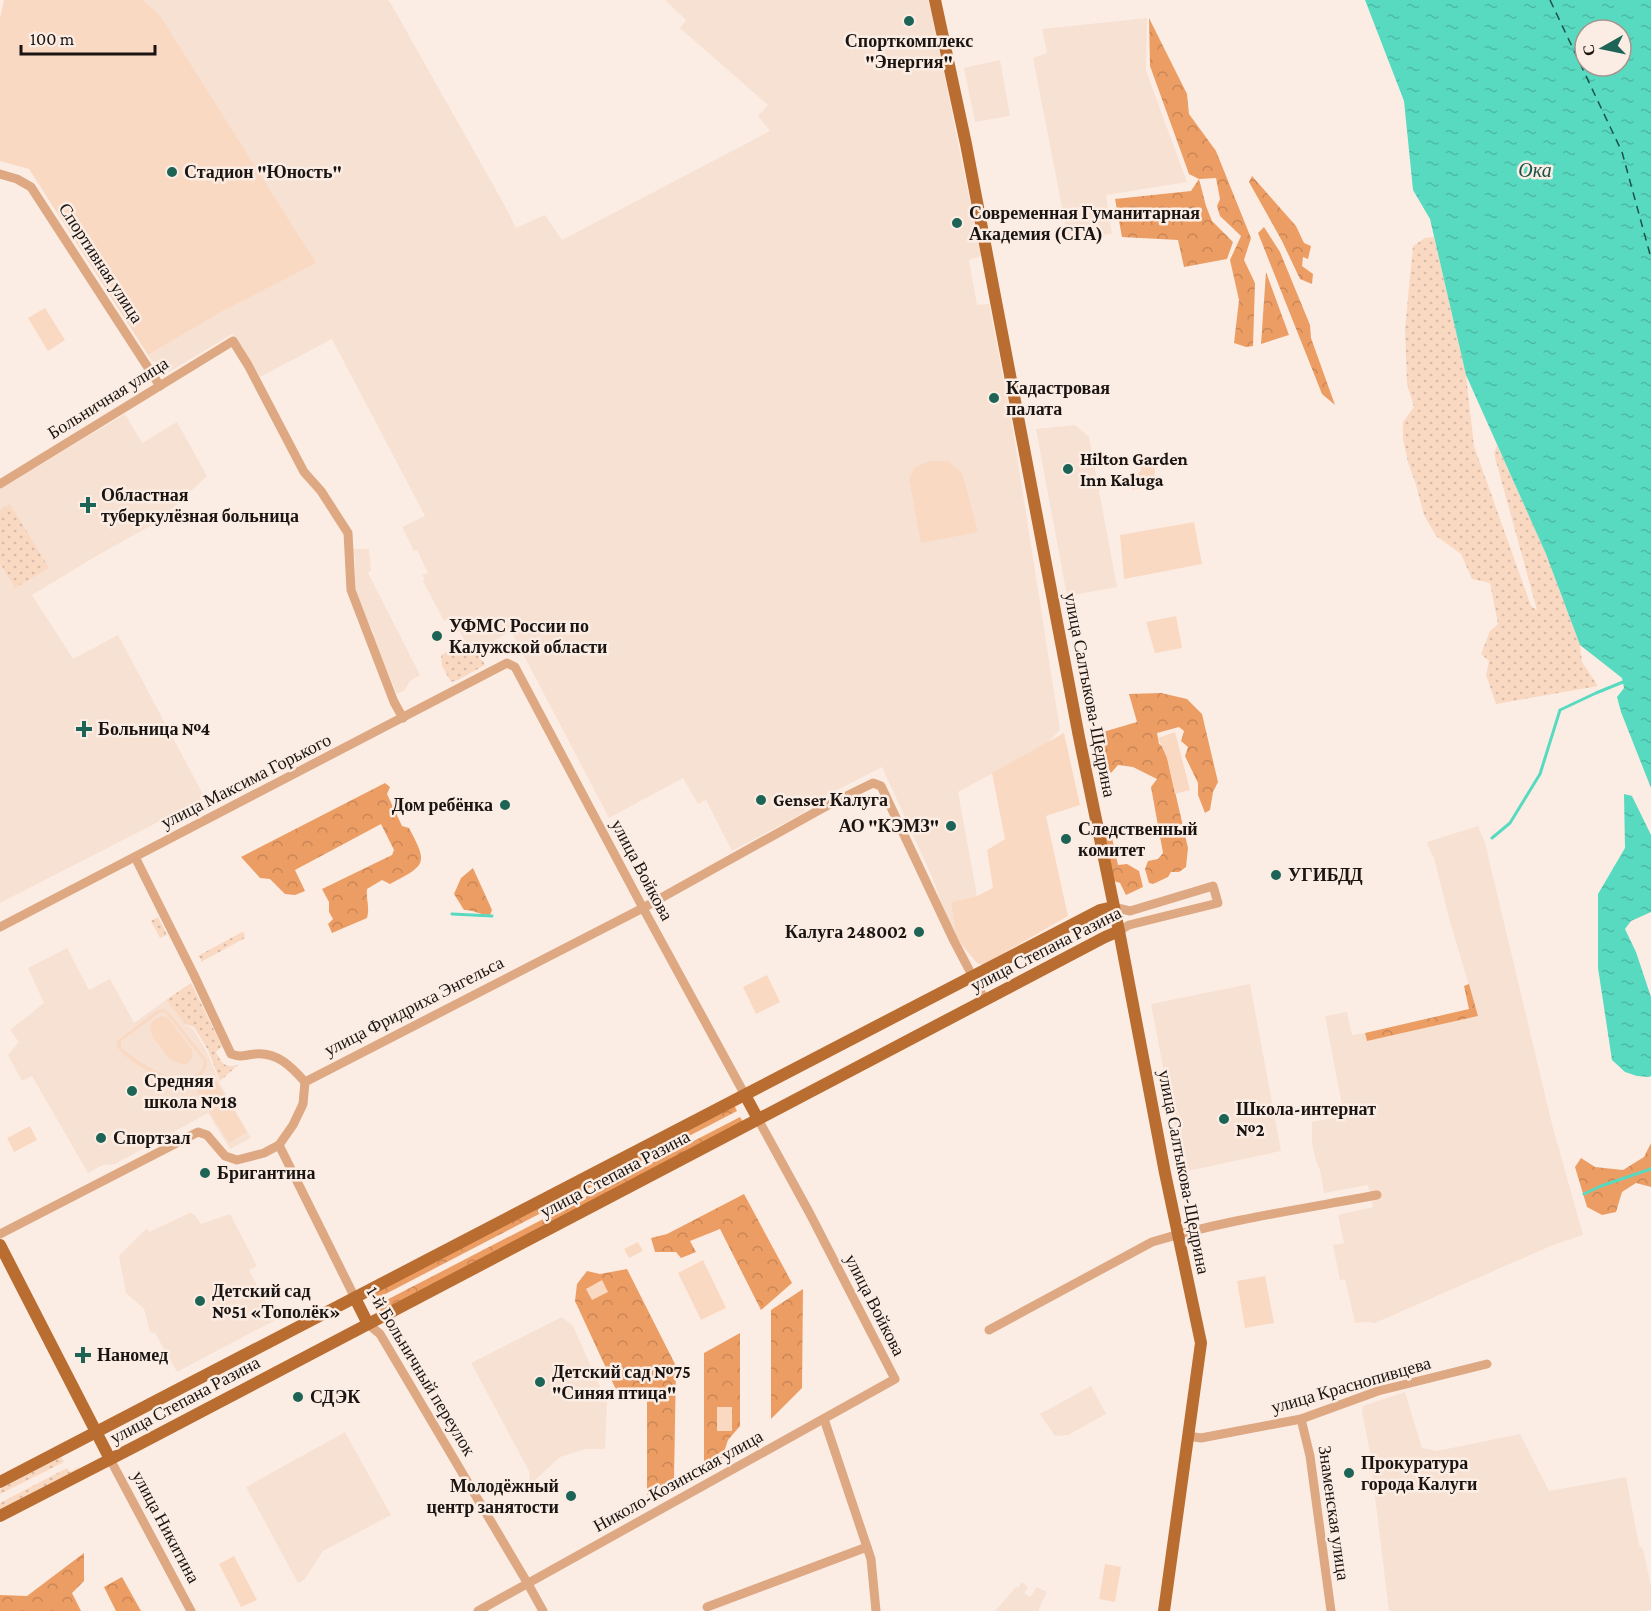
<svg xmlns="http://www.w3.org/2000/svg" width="1651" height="1611" viewBox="0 0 1651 1611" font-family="'Crimson Pro',serif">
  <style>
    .built { fill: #f7e1d3 }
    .grass { fill: url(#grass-dots) }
    .forest { fill: url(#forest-crowns) }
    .green { fill: #fad9c3; fill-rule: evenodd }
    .water { fill: url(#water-ripples); fill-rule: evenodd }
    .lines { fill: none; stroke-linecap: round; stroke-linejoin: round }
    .stream { stroke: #58dac1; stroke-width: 3 }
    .ferry { stroke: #1b5248; stroke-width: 1.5; stroke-dasharray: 8 6; stroke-linecap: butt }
    .minor { stroke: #dea883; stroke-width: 9 }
    .major { stroke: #ba6d31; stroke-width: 12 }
    .poi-dot { fill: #1d6457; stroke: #fcede4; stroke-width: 2 }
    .labels { text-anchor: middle; stroke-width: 5; stroke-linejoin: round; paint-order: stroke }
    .poi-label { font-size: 18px; font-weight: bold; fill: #1a1512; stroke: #fcede4; text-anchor: start }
    .street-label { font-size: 18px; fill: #1a1512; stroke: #fcede4 }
    .water-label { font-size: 20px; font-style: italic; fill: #1b5248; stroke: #fcede4 }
  </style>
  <defs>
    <pattern id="grass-dots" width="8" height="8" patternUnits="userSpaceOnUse" patternTransform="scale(1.5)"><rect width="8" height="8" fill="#fad9c3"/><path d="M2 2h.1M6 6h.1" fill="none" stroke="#d6b9a6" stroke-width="1.8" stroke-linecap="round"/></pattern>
    <pattern id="forest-crowns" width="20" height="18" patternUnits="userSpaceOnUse" patternTransform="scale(1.5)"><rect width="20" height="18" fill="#ec9d64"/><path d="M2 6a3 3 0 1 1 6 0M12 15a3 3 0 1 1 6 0" fill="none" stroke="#ca8656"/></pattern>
    <pattern id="water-ripples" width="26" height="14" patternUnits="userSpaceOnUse" patternTransform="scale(1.5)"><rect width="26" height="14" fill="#58dac1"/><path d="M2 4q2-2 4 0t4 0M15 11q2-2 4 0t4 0" fill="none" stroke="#4cbaa5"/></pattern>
  </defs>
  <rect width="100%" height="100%" fill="#fcede4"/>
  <g class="built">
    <polygon points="143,0 387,0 390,2 505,206 516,228 545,215 562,240 770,131 758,116 768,105 680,28 686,20 665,0 929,0 981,256 969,260 977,305 989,304 1012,424 1060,730 1050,740 1051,742 958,792 977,896 951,902 956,938 954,941 933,879 882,767 804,807 805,812 732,851 706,800 698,804 683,778 609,818 511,631 472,654 452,617 444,621 423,581 425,580 422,575 428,573 417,550 414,551 402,527 425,516 332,339 260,377 240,343 232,334 169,372 164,365 152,361 148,355 223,311 315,263 159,14"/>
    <polygon points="1147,18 1146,71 1187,182 1106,195 1112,234 1068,238 1033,58 1047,53 1042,29"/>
    <polygon points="1000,60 1010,116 975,122 964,68"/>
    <polygon points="125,414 142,443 177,422 207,476 159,521 98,555 32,595 73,659 118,635 205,798 0,903 0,489"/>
    <polygon points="1075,425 1089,437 1117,587 1067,596 1036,429"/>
    <polygon points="351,549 369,549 371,570 368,573 420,675 410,681 404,691 397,694 372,635 374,634 364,614 355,589 355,556"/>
    <polygon points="1478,826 1485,843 1552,1124 1583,1235 1553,1245 1375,1323 1369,1322 1355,1323 1345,1279 1340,1280 1333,1245 1344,1243 1338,1215 1373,1207 1368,1185 1324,1193 1320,1170 1316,1161 1312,1143 1312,1122 1344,1116 1325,1016 1347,1012 1352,1035 1365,1033 1367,1041 1478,1016 1450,922 1434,858 1430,851 1427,842"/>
    <polygon points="67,948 89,990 110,979 134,1023 166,1000 185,1024 193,1029 206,1050 220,1084 251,1138 230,1149 208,1113 115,1164 103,1165 88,1173 32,1076 22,1081 8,1055 19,1042 10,1030 44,1003 28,968"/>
    <polygon points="1250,984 1281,1151 1183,1172 1151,1004"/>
    <polygon points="190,1213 195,1215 201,1224 230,1214 257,1266 249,1270 275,1320 177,1372 155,1333 150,1332 144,1309 126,1293 119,1256 147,1228 149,1232"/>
    <polygon points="562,1317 573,1326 607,1402 605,1449 585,1449 560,1457 530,1485 529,1471 471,1363"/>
    <polygon points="1091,1386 1106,1414 1068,1435 1055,1436 1040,1414"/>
    <polygon points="1405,1392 1422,1448 1437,1451 1520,1434 1549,1491 1626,1477 1639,1545 1643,1549 1651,1586 1651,1610 1645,1611 1389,1611 1369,1448 1362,1412 1363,1406"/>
    <polygon points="345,1432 391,1515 323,1551 304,1580 298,1583 246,1487"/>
    <polygon points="1022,1582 1028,1587 1024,1593 1030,1597 1037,1587 1047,1592 1038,1611 995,1611 1016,1587 1018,1588"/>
  </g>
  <g class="grass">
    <polygon points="1434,237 1466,375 1474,446 1531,606 1537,610 1494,454 1497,445 1546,554 1580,645 1582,662 1598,686 1496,704 1486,675 1489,661 1481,654 1490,631 1498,624 1490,583 1472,579 1461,554 1436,536 1424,515 1416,485 1408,462 1403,439 1403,422 1414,407 1407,384 1405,329 1413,246 1425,238"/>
    <polygon points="10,504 49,568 15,588 0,563 0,510"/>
    <polygon points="466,642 472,653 477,650 485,665 458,680 451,682 442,666 441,655"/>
    <polygon points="158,917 167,935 160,938 151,921"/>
    <polygon points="242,932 244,932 245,938 201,962 201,959 198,956"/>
    <path d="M191,983L222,1046L216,1052C222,1064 224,1068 238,1065L220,1081L208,1050L194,1027L185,1024L166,1000Z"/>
    <polygon points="61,1457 64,1462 0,1494 0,1489"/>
    <polygon points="79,1467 77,1471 0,1510 0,1503 67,1468 70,1472"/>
  </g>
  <g class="forest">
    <polygon points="1149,18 1187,94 1189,114 1216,151 1251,238 1244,260 1255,283 1253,346 1246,347 1234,343 1239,300 1230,260 1241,236 1220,216 1217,206 1220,199 1216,178 1199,179 1206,206 1212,221 1233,242 1227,259 1184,267 1178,240 1122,237 1115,199 1191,191 1199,179 1189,174 1150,66"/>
    <polygon points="1252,176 1296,226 1304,243 1311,246 1308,259 1303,257 1302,266 1313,274 1312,284 1300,279 1282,241 1249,182"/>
    <polygon points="1264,227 1280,252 1310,325 1311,338 1335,405 1322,394 1258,233"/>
    <polygon points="1266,272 1289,335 1261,344"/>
    <polygon points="1161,693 1187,699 1202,714 1218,782 1213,792 1210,810 1205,813 1198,795 1198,783 1185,756 1188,747 1181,741 1184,731 1179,727 1157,733 1159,744 1165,748 1188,848 1186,867 1179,872 1171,872 1168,877 1153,884 1149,883 1145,869 1148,861 1158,859 1163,853 1151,787 1157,779 1133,767 1118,765 1111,773 1098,753 1103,732 1137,722 1129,694"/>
    <path d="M385,783L390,787L387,794L402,826L409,828C429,865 425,865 390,884L382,880L367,889C366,900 370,907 367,918L332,933L328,924L333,919L329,912V902L322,889L392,855L394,850L381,824L295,870L305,891L295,895L285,894L270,879L260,878L241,857Z"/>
    <polygon points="1109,824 1118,865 1127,864 1139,871 1143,887 1126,895 1120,883 1114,881 1103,825"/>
    <path d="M473,868L492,910L490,915C480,915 474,910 464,910L454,894L461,878Z"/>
    <polygon points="1469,984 1478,1016 1367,1041 1365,1033 1469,1009 1464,986"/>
    <polygon points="734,1105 737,1111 374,1300 371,1293"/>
    <polygon points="740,1117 743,1122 378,1313 375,1306"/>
    <polygon points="1651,1143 1651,1187 1636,1183 1622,1192 1616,1212 1602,1215 1587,1207 1575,1167 1581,1158 1595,1167 1623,1170 1644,1157"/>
    <polygon points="744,1194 792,1283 761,1310 720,1229 690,1241 696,1252 681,1258 676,1252 655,1252 651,1238 667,1234"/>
    <polygon points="627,1269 676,1366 674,1479 647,1495 647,1392 618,1394 575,1301 577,1284 587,1271 600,1274"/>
    <polygon points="803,1289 802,1388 771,1419 771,1310"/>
    <polygon points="740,1333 740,1426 728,1440 722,1458 704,1462 704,1353"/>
    <polygon points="84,1553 84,1581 72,1593 81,1611 0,1611 0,1595 27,1596"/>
    <polygon points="122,1577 141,1611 116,1611 104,1587"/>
  </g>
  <g class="green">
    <polygon points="4,0 143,0 159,14 316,263 223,311 148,355 29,169 0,161 0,18"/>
    <polygon points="45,308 65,340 48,351 28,318"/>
    <polygon points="1152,457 1155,470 1154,480 1146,487 1132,490 1129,478 1137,475 1141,470 1140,459"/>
    <polygon points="931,461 947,461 962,473 978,532 921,543 909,479 915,467"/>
    <polygon points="1194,522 1202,564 1124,579 1120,535"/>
    <polygon points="1176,616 1182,648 1155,653 1146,622"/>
    <polygon points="1175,732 1190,790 1175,794 1167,758 1158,738"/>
    <polygon points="1064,733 1080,805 1046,816 1068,916 983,965 977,963 956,938 951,902 977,896 993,888 987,850 1005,839 992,773"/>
    <polygon points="767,975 780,1002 756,1014 743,987"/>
    <path d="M162,1009L167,1010L206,1059C208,1065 206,1070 201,1075C194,1081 184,1083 175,1082C160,1079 127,1061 119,1049C116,1045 117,1045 118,1040L158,1010ZM162,1012L166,1013L204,1061L202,1070C197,1074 191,1078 185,1079C166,1081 135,1059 121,1048V1041L159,1013Z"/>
    <path d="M162,1016L168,1018L192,1050V1057L187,1065C180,1063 175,1063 169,1058C165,1055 163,1050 160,1046C151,1035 143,1023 162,1016Z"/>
    <polygon points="212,1075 247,1132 229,1143 194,1087"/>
    <polygon points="30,1126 37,1140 14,1152 7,1138"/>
    <polygon points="638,1242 643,1251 629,1258 624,1249"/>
    <polygon points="703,1260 726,1308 701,1320 678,1273"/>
    <polygon points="1265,1276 1274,1323 1245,1328 1237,1281"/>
    <polygon points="602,1280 608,1292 592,1300 586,1289"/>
    <rect x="717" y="1407" width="15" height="24"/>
    <polygon points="234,1556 257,1600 241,1607 219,1564"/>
    <polygon points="1105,1564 1121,1567 1115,1602 1099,1599"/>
  </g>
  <g class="water">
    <path d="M1365,0H1651V788L1621,712L1617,697L1624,688L1622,678L1580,645L1546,554L1466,375L1430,219L1413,190L1404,101ZM1585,30H1621V66H1585Z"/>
    <polygon points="1624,794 1632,796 1651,835 1651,912 1631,921 1625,929 1636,952 1651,997 1651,1076 1649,1077 1637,1076 1625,1072 1612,1060 1598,968 1598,894 1625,848"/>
  </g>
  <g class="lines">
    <g class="stream">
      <polyline points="1492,838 1510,823 1540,774 1560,710 1596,693 1623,682"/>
      <polyline points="452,914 492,916"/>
      <polyline points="1584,1194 1601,1186 1651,1169"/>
    </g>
    <polyline class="ferry" points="1550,0 1622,152 1651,258"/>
    <g class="minor">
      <polyline points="0,174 17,179 31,187 160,386"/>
      <polyline points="0,484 233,341 248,365 304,472 321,491 348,533 351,590 394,702 403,718"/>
      <path d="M135,857L194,975L231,1054C243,1058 243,1055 255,1054C277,1052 291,1066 305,1082"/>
      <polyline points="1113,907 1130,911 1213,886 1218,903 1129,925 1119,931"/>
      <polyline points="0,927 507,663 515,667 643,908 745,1095"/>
      <polyline points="279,1145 355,1298"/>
      <polyline points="0,1234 198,1132 207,1135 225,1156 237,1160 264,1153 279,1145 293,1125 303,1104 305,1082 643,908 830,804 873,783 881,786 954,941 985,1000"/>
      <polyline points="368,1324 380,1334 528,1584 543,1611"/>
      <path d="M989,1330L1152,1242C1225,1220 1302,1209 1377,1195"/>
      <polyline points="824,1419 871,1559 876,1611"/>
      <polyline points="1301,1419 1310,1456 1331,1611"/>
      <polyline points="1188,1436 1201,1438 1301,1419 1378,1391 1487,1364"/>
      <polyline points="110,1459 191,1611"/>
      <polyline points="707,1607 867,1547"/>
      <polyline points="478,1611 895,1379 809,1212 758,1119"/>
    </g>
    <g class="major">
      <polyline points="935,0 966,144 1079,737 1119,931 1165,1173 1201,1343 1164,1611"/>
      <polyline points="745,1095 758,1119"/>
      <polyline points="0,1245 110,1459"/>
      <polyline points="355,1298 368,1324"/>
      <polyline points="0,1482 1100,910 1113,907"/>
      <polyline points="0,1516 136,1446 1105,937 1119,931"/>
    </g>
  </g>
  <g class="poi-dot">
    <circle cx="909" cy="21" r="6"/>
    <circle cx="172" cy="172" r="6"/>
    <circle cx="957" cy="223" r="6"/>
    <circle cx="994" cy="398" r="6"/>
    <circle cx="1068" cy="469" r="6"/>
    <path d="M85 496h6v6h6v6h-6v6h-6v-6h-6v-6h6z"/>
    <circle cx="437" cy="636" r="6"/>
    <path d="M81 720h6v6h6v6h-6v6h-6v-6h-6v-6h6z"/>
    <circle cx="761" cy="800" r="6"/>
    <circle cx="505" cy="805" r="6"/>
    <circle cx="951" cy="826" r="6"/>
    <circle cx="1066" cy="839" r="6"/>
    <circle cx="1276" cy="875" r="6"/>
    <circle cx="919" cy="932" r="6"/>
    <circle cx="132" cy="1091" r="6"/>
    <circle cx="1224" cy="1119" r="6"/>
    <circle cx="101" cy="1138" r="6"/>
    <circle cx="205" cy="1173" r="6"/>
    <circle cx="200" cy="1301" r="6"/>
    <path d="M80 1346h6v6h6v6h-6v6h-6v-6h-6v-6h6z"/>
    <circle cx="540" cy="1382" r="6"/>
    <circle cx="298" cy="1397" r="6"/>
    <circle cx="1349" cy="1473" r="6"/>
    <circle cx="571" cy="1496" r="6"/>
  </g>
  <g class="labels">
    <g class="poi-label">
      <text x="909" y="47" text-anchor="middle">Спорткомплекс<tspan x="909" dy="21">"Энергия"</tspan></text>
      <text x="184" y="178">Стадион "Юность"</text>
      <text x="969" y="219">Современная Гуманитарная<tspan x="969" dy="21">Академия (СГА)</tspan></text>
      <text x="1006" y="394">Кадастровая<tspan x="1006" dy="21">палата</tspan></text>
      <text x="1080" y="465">Hilton Garden<tspan x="1080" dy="21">Inn Kaluga</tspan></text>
      <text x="101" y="501">Областная<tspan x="101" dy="21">туберкулёзная больница</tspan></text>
      <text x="449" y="632">УФМС России по<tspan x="449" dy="21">Калужской области</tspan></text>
      <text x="98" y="735">Больница №4</text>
      <text x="773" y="806">Genser Калуга</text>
      <text x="493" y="811" text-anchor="end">Дом ребёнка</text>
      <text x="939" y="832" text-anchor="end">АО "КЭМЗ"</text>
      <text x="1078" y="835">Следственный<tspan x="1078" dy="21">комитет</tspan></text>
      <text x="1288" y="881">УГИБДД</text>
      <text x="907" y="938" text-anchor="end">Калуга 248002</text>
      <text x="144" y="1087">Средняя<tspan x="144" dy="21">школа №18</tspan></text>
      <text x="1236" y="1115">Школа-интернат<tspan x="1236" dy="21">№2</tspan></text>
      <text x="113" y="1144">Спортзал</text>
      <text x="217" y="1179">Бригантина</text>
      <text x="212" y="1297">Детский сад<tspan x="212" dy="21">№51 «Тополёк»</tspan></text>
      <text x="97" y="1361">Наномед</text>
      <text x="552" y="1378">Детский сад №75<tspan x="552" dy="21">"Синяя птица"</tspan></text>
      <text x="310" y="1403">СДЭК</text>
      <text x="1361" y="1469">Прокуратура<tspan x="1361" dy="21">города Калуги</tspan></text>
      <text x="559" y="1492" text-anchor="end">Молодёжный<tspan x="559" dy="21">центр занятости</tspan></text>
    </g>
    <g class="street-label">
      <text transform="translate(101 263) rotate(57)" y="6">Спортивная улица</text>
      <text transform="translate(108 398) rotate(-32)" y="6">Больничная улица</text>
      <text transform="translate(1090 695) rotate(79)" y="6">улица Салтыкова-Щедрина</text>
      <text transform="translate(246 781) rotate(-27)" y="6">улица Максима Горького</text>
      <text transform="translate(642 870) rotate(62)" y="6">улица Войкова</text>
      <text transform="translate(1046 949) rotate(-27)" y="6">улица Степана Разина</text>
      <text transform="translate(414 1006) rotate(-27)" y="6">улица Фридриха Энгельса</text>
      <text transform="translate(1184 1172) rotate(79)" y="6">улица Салтыкова-Щедрина</text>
      <text transform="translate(615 1174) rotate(-28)" y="6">улица Степана Разина</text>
      <text transform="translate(875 1305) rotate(63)" y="6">улица Войкова</text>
      <text transform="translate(421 1371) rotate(59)" y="6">1-й Больничный переулок</text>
      <text transform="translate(1351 1385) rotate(-16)" y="6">улица Краснопивцева</text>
      <text transform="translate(185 1400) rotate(-28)" y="6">улица Степана Разина</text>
      <text transform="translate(678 1481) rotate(-29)" y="6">Николо-Козинская улица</text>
      <text transform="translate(1334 1513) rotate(82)" y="6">Знаменская улица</text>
      <text transform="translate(166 1527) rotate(62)" y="6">улица Никитина</text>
    </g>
    <g class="water-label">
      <text x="1535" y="177">Ока</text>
    </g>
  </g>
  <g transform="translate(1603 48) rotate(261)"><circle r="28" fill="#fcede4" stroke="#a29790" stroke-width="1.5"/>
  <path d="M0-4.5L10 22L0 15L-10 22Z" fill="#1d6457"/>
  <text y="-9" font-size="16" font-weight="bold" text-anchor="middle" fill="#1a1512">С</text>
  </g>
  <path d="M21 45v9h134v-9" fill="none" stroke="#1a1512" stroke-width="3"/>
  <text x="30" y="45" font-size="18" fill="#1a1512" stroke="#fcede4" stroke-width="4.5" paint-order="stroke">100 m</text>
</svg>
